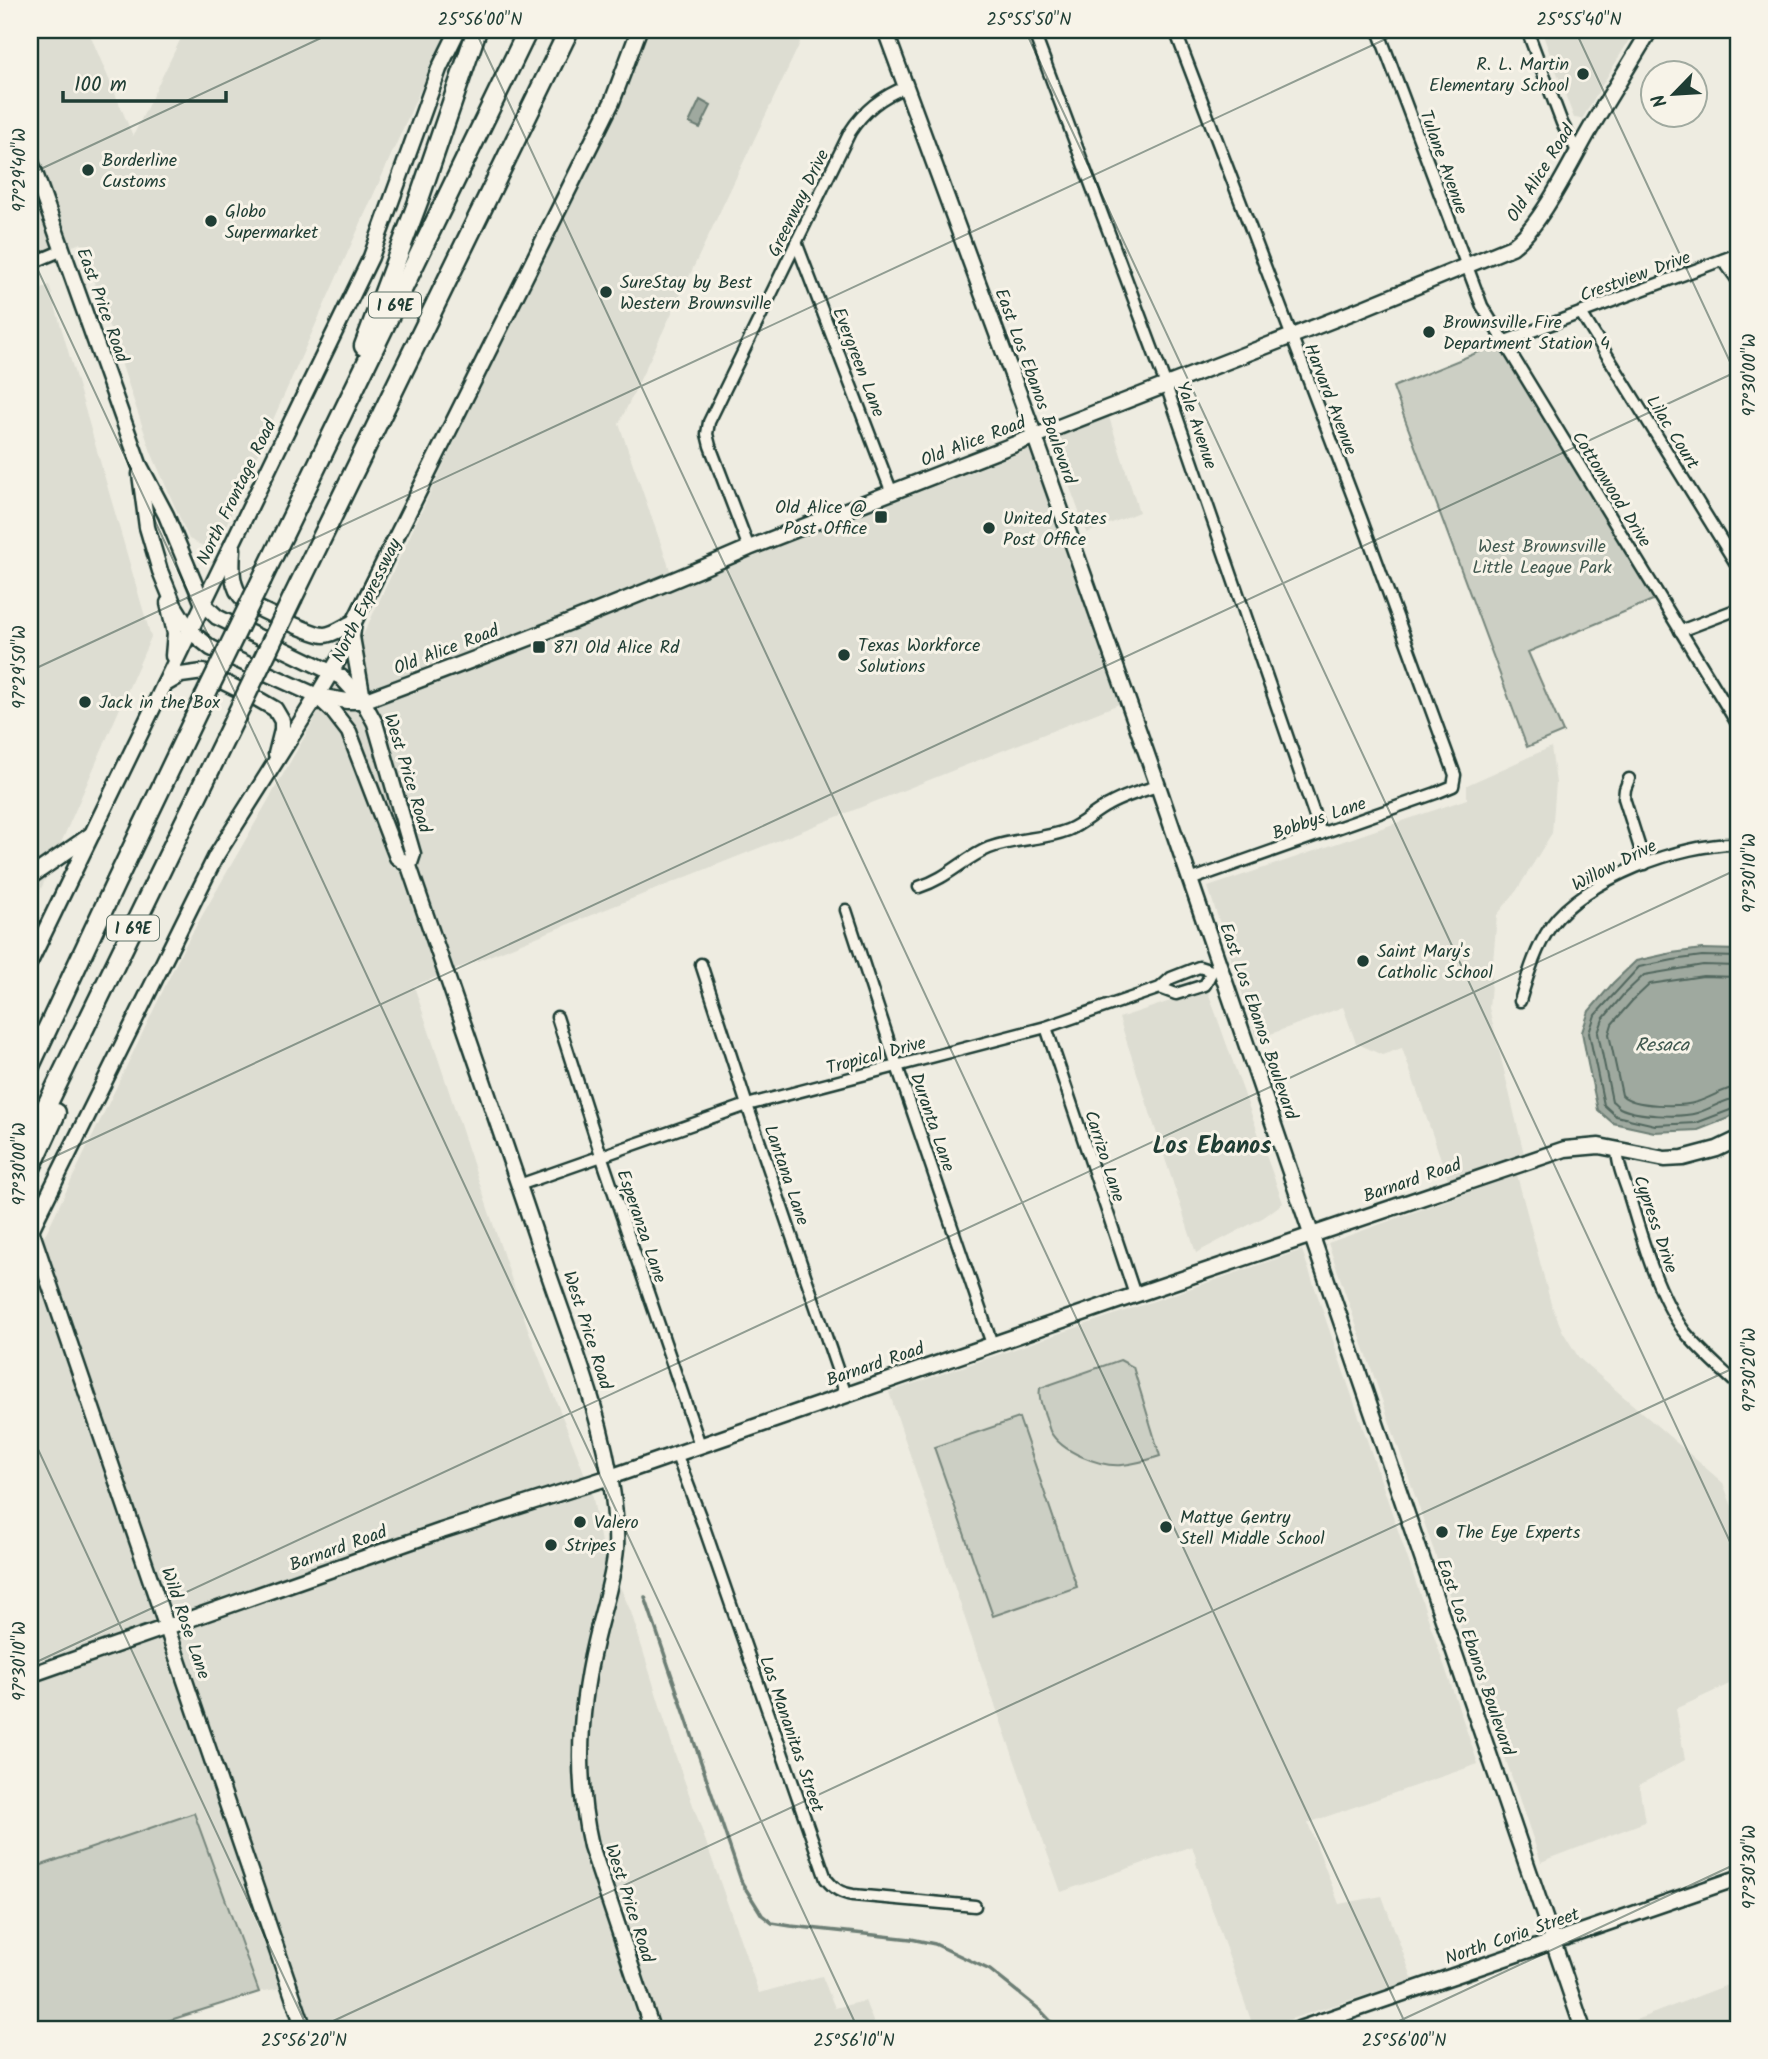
<svg xmlns="http://www.w3.org/2000/svg" width="1768" height="2059" viewBox="0 0 1768 2059" font-family="Kalam,sans-serif">
  <style>
    .built { fill: #ddddd2 }
    .green { fill: #cccfc4; stroke: #76867c; stroke-width: 2 }
    .water { fill: #9fa99f; stroke: #6c7e74; stroke-width: 2 }
    .lines { fill: none; stroke-linecap: round; stroke-linejoin: round }
    .shore { stroke: #52685f; stroke-width: 2 }
    .stream { stroke: #6c7e74; stroke-width: 3.5 }
    .street-casing { stroke: #1f3d34; stroke-width: 15 }
    .secondary-casing { stroke: #1f3d34; stroke-width: 19 }
    .highway-casing { stroke: #1f3d34; stroke-width: 23 }
    .street { stroke: #f7f3e8; stroke-width: 10 }
    .secondary { stroke: #f7f3e8; stroke-width: 14 }
    .highway { stroke: #f7f3e8; stroke-width: 18 }
    .highway-bridge-casing { stroke: #1f3d34; stroke-width: 23; stroke-linecap: butt }
    .highway-bridge { stroke: #f7f3e8; stroke-width: 18 }
    .ticks { fill: none; stroke: #1f3d34; stroke-width: 2; stroke-opacity: 0.45 }
    .poi-dot { fill: #1f3d34; stroke: #f7f3e8; stroke-width: 2.5 }
    .labels { text-anchor: middle; stroke-width: 6; stroke-linejoin: round; paint-order: stroke }
    .shield { fill: #f7f3e8; stroke: #60746a; stroke-width: 2 }
    .shield-label { font-size: 16px; font-weight: bold; fill: #1f3d34 }
    .poi-label { font-size: 18px; fill: #1f3d34; stroke: #f7f3e8; text-anchor: start }
    .street-label { font-size: 18px; fill: #1f3d34; stroke: #f7f3e8 }
    .park-label { font-size: 18px; fill: #425a51; stroke: #f7f3e8 }
    .water-label { font-size: 19px; font-style: italic; fill: #3f584f; stroke: #f7f3e8 }
    .district-label { font-size: 24px; font-weight: bold; fill: #1f3d34; stroke: #f7f3e8 }
    .neatline { fill: none; stroke: #1f3d34; stroke-width: 2.5 }
    .ticks-label { font-size: 18px; text-anchor: middle; fill: #1f3d34 }
  </style>
  <rect width="100%" height="100%" fill="#eeece1"/>
  <filter id="ink" filterUnits="userSpaceOnUse"><feTurbulence type="fractalNoise" baseFrequency=".0143" numOctaves="2"/><feDisplacementMap in="SourceGraphic" scale="14" xChannelSelector="R" yChannelSelector="G"/><feConvolveMatrix kernelMatrix="1 2 1 2 8 2 1 2 1" color-interpolation-filters="sRGB"/></filter>
  <g filter="url(#ink)">
    <g class="built">
      <polygon points="30,30 88,30 133,136 185,30 447,30 223,532 209,549 189,539 151,452 81,243 30,261"/>
      <polygon points="649,30 795,30 800,43 619,424 676,587 1030,449 1119,704 414,986 528,1329 592,1493 601,1543 631,1612 675,1754 759,1993 822,1976 835,2008 865,2001 876,2029 311,2029 296,1985 259,1992 194,1813 30,1869 30,1266 183,949 364,633"/>
      <polygon points="1541,30 1635,30 1582,119 1574,118"/>
      <polygon points="49,285 151,637 30,914 30,296"/>
      <polygon points="1109,417 1139,512 1087,533 1051,437"/>
      <polygon points="1551,747 1556,783 1552,833 1517,890 1497,915 1489,1008 1524,1154 1448,1179 1402,1048 1382,1055 1356,1043 1343,1007 1257,1039 1208,887 1467,799 1467,785"/>
      <polygon points="1207,989 1283,1203 1264,1217 1196,1253 1119,1018"/>
      <polygon points="1517,1175 1551,1304 1563,1332 1579,1358 1723,1483 1738,1522 1738,1680 1676,1709 1685,1760 1639,1785 1645,1822 1541,1862 1328,1243"/>
      <polygon points="1302,1250 1478,1764 1308,1823 1339,1904 1382,1896 1413,1980 1260,2029 1254,2029 1196,1863 1197,1861 1192,1846 1061,1892 976,1651 889,1392"/>
      <polygon points="1738,1981 1738,2029 1612,2029"/>
    </g>
    <g class="green">
      <polygon points="1503,342 1660,597 1528,652 1563,732 1527,747 1393,387"/>
      <path d="M1120,1360L1133,1367L1160,1456C1148,1460 1136,1464 1122,1465C1100,1467 1061,1452 1050,1431C1048,1426 1047,1420 1045,1415C1042,1406 1038,1397 1040,1388Z"/>
      <polygon points="1019,1418 1077,1587 993,1616 934,1447"/>
      <polygon points="194,1813 259,1992 142,2029 30,2029 30,1869"/>
    </g>
    <g class="water">
      <polygon points="700,100 711,106 700,128 689,123"/>
      <polygon points="1702,949 1738,950 1738,1112 1726,1119 1698,1130 1654,1132 1613,1123 1598,1110 1588,1064 1582,1032 1589,1011 1613,983 1636,961 1672,953"/>
    </g>
    <g class="lines">
      <g class="shore">
        <polyline points="1738,957 1702,956 1673,960 1639,967 1595,1015 1589,1033 1604,1105 1616,1116 1655,1125 1696,1123 1738,1107"/>
        <path d="M1738,966L1703,965L1644,975L1624,994L1603,1019L1598,1033L1612,1101C1614,1102 1618,1107 1620,1108C1636,1116 1680,1118 1697,1113C1711,1109 1724,1099 1738,1098"/>
        <path d="M1738,977L1703,976L1650,984L1632,1001L1612,1024L1609,1034L1622,1095C1633,1107 1681,1107 1697,1102C1711,1098 1724,1088 1738,1087"/>
      </g>
      <polyline class="stream" points="645,1597 742,1883 762,1915 772,1923 791,1926 911,1939 935,1944 990,1970 1039,2009 1058,2029"/>
      <g class="street-casing">
        <g id="street">
          <polyline points="1033,30 1166,385 1321,834"/>
          <polyline points="1175,30 1361,518 1455,775 1453,786 1436,793 1190,880"/>
          <polyline points="1378,30 1482,306 1738,725"/>
          <polyline points="1527,30 1562,123 1578,153"/>
          <polyline points="796,242 892,493"/>
          <polyline points="1723,260 1738,281"/>
          <polyline points="30,264 63,250"/>
          <polyline points="1581,313 1738,567"/>
          <polyline points="1503,342 1738,254"/>
          <path d="M749,548L710,446L707,434L709,422L850,132C864,110 882,96 906,87"/>
          <polyline points="1680,631 1738,609"/>
          <polyline points="1629,779 1625,789 1624,798 1645,864"/>
          <path d="M919,887C948,878 964,858 989,848C1015,838 1043,840 1068,830C1083,824 1094,812 1108,805C1124,796 1141,791 1158,786"/>
          <polyline points="846,910 897,1066 992,1344"/>
          <polyline points="701,964 747,1105 846,1395"/>
          <polyline points="1160,988 1176,994 1205,985 1212,971"/>
          <path d="M1520,1001C1528,975 1535,949 1551,926C1585,879 1681,843 1738,844"/>
          <polyline points="557,1017 601,1155 700,1445"/>
          <polyline points="1046,1027 1135,1295"/>
          <path d="M1617,1148C1617,1164 1624,1180 1629,1195C1642,1239 1657,1294 1684,1331C1700,1351 1720,1368 1738,1385"/>
          <polyline points="519,1185 747,1105 1046,1027 1160,988 1171,978 1199,967 1212,971 1220,968"/>
          <path d="M676,1453L704,1527L826,1879C834,1889 841,1893 853,1895L975,1906"/>
        </g>
      </g>
      <g class="secondary-casing">
        <g id="secondary">
          <polyline points="885,30 1035,437 1158,786 1583,2029"/>
          <path d="M30,159L139,464L166,515L203,604L217,617L341,677L363,701L375,723L413,854L409,866C455,1001 503,1136 548,1272C573,1345 603,1419 613,1496C615,1513 617,1532 616,1549C613,1581 602,1611 595,1642C579,1710 575,1777 591,1846L652,2029"/>
          <path d="M140,474L147,527L160,571L174,605L190,631L211,648L317,696L347,701H363C493,653 622,603 749,548L1361,309L1512,247C1541,226 1570,164 1589,131C1609,97 1630,64 1650,30"/>
          <path d="M233,549C232,566 230,587 244,600C252,607 314,635 324,635C333,635 345,626 354,622"/>
          <polyline points="168,603 175,633 173,656"/>
          <polyline points="352,637 363,699"/>
          <polyline points="164,685 181,675 203,672 256,698 275,709 282,721 282,730 276,754"/>
          <polyline points="318,697 332,710 349,732 397,857 409,866"/>
          <polyline points="30,877 92,834"/>
          <polyline points="30,962 371,257 439,69 458,30"/>
          <polyline points="31,1230 304,2029"/>
          <polyline points="30,1232 216,856 317,696 352,637 354,622 612,102 639,30"/>
          <polyline points="30,1675 441,1531 610,1477 1135,1295 1565,1149 1599,1146 1665,1159 1683,1158 1717,1149 1738,1139"/>
          <polyline points="1299,2029 1738,1878"/>
        </g>
      </g>
      <g class="highway-casing">
        <g id="highway">
          <polyline points="364,346 419,199 477,30"/>
          <polyline points="262,579 528,30"/>
          <polyline points="293,597 569,30"/>
          <polyline points="30,1066 115,884 204,698"/>
          <polyline points="30,1140 236,716"/>
          <polyline points="30,1170 56,1113"/>
        </g>
      </g>
      <use href="#street" class="street"/>
      <use href="#secondary" class="secondary"/>
      <use href="#highway" class="highway"/>
      <g class="highway-bridge-casing">
        <g id="highway-bridge">
          <polyline points="204,698 262,579"/>
          <polyline points="236,716 293,597"/>
        </g>
      </g>
      <use href="#highway-bridge" class="highway-bridge"/>
    </g>
  </g>
  <path class="ticks" d="M475,30L1408,2029M1025,30L1738,1559M1575,30L1738,379M30,174L338,30M30,253L858,2029M30,671L1405,30M30,1168L1738,371M30,1432L308,2029M30,1665L1738,869M316,2029L1738,1366M1382,2029L1738,1863"/>
  <g class="poi-dot">
    <circle cx="1583" cy="74" r="7"/>
    <circle cx="88" cy="170" r="7"/>
    <circle cx="211" cy="221" r="7"/>
    <circle cx="606" cy="292" r="7"/>
    <circle cx="1429" cy="332" r="7"/>
    <rect x="874" y="510" width="14" height="14" rx="3.5"/>
    <circle cx="989" cy="528" r="7"/>
    <rect x="532" y="640" width="14" height="14" rx="3.5"/>
    <circle cx="844" cy="655" r="7"/>
    <circle cx="85" cy="702" r="7"/>
    <circle cx="1363" cy="961" r="7"/>
    <circle cx="580" cy="1522" r="7"/>
    <circle cx="1166" cy="1527" r="7"/>
    <circle cx="1442" cy="1532" r="7"/>
    <circle cx="551" cy="1545" r="7"/>
  </g>
  <g class="labels">
    <g class="shield">
      <rect x="369" y="292.5" width="52" height="25" rx="5"/>
      <rect x="107" y="915.5" width="52" height="25" rx="5"/>
    </g>
    <g class="shield-label">
      <text x="395" y="311">I 69E</text>
      <text x="133" y="934">I 69E</text>
    </g>
    <g class="poi-label">
      <text x="1569" y="70" text-anchor="end">R. L. Martin<tspan x="1569" dy="21">Elementary School</tspan></text>
      <text x="102" y="166">Borderline<tspan x="102" dy="21">Customs</tspan></text>
      <text x="225" y="217">Globo<tspan x="225" dy="21">Supermarket</tspan></text>
      <text x="620" y="288">SureStay by Best<tspan x="620" dy="21">Western Brownsville</tspan></text>
      <text x="1443" y="328">Brownsville Fire<tspan x="1443" dy="21">Department Station 4</tspan></text>
      <text x="867" y="513" text-anchor="end">Old Alice @<tspan x="867" dy="21">Post Office</tspan></text>
      <text x="1003" y="524">United States<tspan x="1003" dy="21">Post Office</tspan></text>
      <text x="858" y="651">Texas Workforce<tspan x="858" dy="21">Solutions</tspan></text>
      <text x="553" y="653">871 Old Alice Rd</text>
      <text x="99" y="708">Jack in the Box</text>
      <text x="1377" y="957">Saint Mary's<tspan x="1377" dy="21">Catholic School</tspan></text>
      <text x="1180" y="1523">Mattye Gentry<tspan x="1180" dy="21">Stell Middle School</tspan></text>
      <text x="594" y="1528">Valero</text>
      <text x="1456" y="1538">The Eye Experts</text>
      <text x="565" y="1551">Stripes</text>
    </g>
    <g class="street-label">
      <text transform="translate(1444 162) rotate(70)" y="6">Tulane Avenue</text>
      <text transform="translate(1540 173) rotate(-58)" y="6">Old Alice Road</text>
      <text transform="translate(798 203) rotate(-64)" y="6">Greenway Drive</text>
      <text transform="translate(1635 276) rotate(-20)" y="6">Crestview Drive</text>
      <text transform="translate(103 305) rotate(70)" y="6">East Price Road</text>
      <text transform="translate(859 362) rotate(69)" y="6">Evergreen Lane</text>
      <text transform="translate(1036 386) rotate(70)" y="6">East Los Ebanos Boulevard</text>
      <text transform="translate(1331 399) rotate(69)" y="6">Harvard Avenue</text>
      <text transform="translate(1197 425) rotate(71)" y="6">Yale Avenue</text>
      <text transform="translate(1673 432) rotate(58)" y="6">Lilac Court</text>
      <text transform="translate(973 441) rotate(-21)" y="6">Old Alice Road</text>
      <text transform="translate(1612 489) rotate(58)" y="6">Cottonwood Drive</text>
      <text transform="translate(236 492) rotate(-64)" y="6">North Frontage Road</text>
      <text transform="translate(366 600) rotate(-64)" y="6">North Expressway</text>
      <text transform="translate(446 649) rotate(-21)" y="6">Old Alice Road</text>
      <text transform="translate(408 773) rotate(73)" y="6">West Price Road</text>
      <text transform="translate(1319 818) rotate(-19)" y="6">Bobbys Lane</text>
      <text transform="translate(1614 865) rotate(-27)" y="6">Willow Drive</text>
      <text transform="translate(1259 1021) rotate(71)" y="6">East Los Ebanos Boulevard</text>
      <text transform="translate(876 1055) rotate(-15)" y="6">Tropical Drive</text>
      <text transform="translate(933 1122) rotate(71)" y="6">Duranta Lane</text>
      <text transform="translate(1105 1156) rotate(72)" y="6">Carrizo Lane</text>
      <text transform="translate(787 1175) rotate(71)" y="6">Lantana Lane</text>
      <text transform="translate(1412 1180) rotate(-19)" y="6">Barnard Road</text>
      <text transform="translate(1656 1224) rotate(71)" y="6">Cypress Drive</text>
      <text transform="translate(642 1226) rotate(71)" y="6">Esperanza Lane</text>
      <text transform="translate(588 1330) rotate(72)" y="6">West Price Road</text>
      <text transform="translate(875 1364) rotate(-19)" y="6">Barnard Road</text>
      <text transform="translate(338 1548) rotate(-20)" y="6">Barnard Road</text>
      <text transform="translate(186 1623) rotate(71)" y="6">Wild Rose Lane</text>
      <text transform="translate(1476 1657) rotate(71)" y="6">East Los Ebanos Boulevard</text>
      <text transform="translate(792 1734) rotate(71)" y="6">Las Mananitas Street</text>
      <text transform="translate(630 1903) rotate(72)" y="6">West Price Road</text>
      <text transform="translate(1512 1936) rotate(-19)" y="6">North Coria Street</text>
    </g>
    <g class="park-label">
      <text x="1542" y="552">West Brownsville<tspan x="1542" dy="21">Little League Park</tspan></text>
    </g>
    <g class="water-label">
      <text x="1662" y="1051">Resaca</text>
    </g>
    <g class="district-label">
      <text x="1212" y="1153">Los Ebanos</text>
    </g>
  </g>
  <rect width="1768" height="2059" fill="none" stroke="#f7f3e8" stroke-width="77"/>
  <g transform="translate(1674 94) rotate(245)"><circle r="33" fill="#f7f3e8" stroke="#a1aaa0" stroke-width="2"/>
  <path d="M0-5L12 26L0 18L-12 26Z" fill="#1f3d34"/>
  <text y="-10" font-size="19" font-weight="bold" text-anchor="middle" fill="#1f3d34">N</text>
  </g>
  <path d="M63 91v10h163v-10" fill="none" stroke="#1f3d34" stroke-width="3.5"/>
  <text x="74" y="91" font-size="21" fill="#1f3d34" stroke="#f7f3e8" stroke-width="5" paint-order="stroke">100 m</text>
  <rect x="38" y="38" width="1692" height="1983" class="neatline"/>
  <g class="ticks-label">
    <text x="480" y="25">25°56'00"N</text>
    <text x="1029" y="25">25°55'50"N</text>
    <text x="1579" y="25">25°55'40"N</text>
    <text transform="translate(19 170) rotate(-90)" y="6">97°29'40"W</text>
    <text transform="translate(1749 375) rotate(-90)" y="6">97°30'00"W</text>
    <text transform="translate(19 667) rotate(-90)" y="6">97°29'50"W</text>
    <text transform="translate(1749 873) rotate(-90)" y="6">97°30'10"W</text>
    <text transform="translate(19 1164) rotate(-90)" y="6">97°30'00"W</text>
    <text transform="translate(1749 1370) rotate(-90)" y="6">97°30'20"W</text>
    <text transform="translate(19 1661) rotate(-90)" y="6">97°30'10"W</text>
    <text transform="translate(1749 1867) rotate(-90)" y="6">97°30'30"W</text>
    <text x="304" y="2046">25°56'20"N</text>
    <text x="854" y="2046">25°56'10"N</text>
    <text x="1404" y="2046">25°56'00"N</text>
  </g>
</svg>
